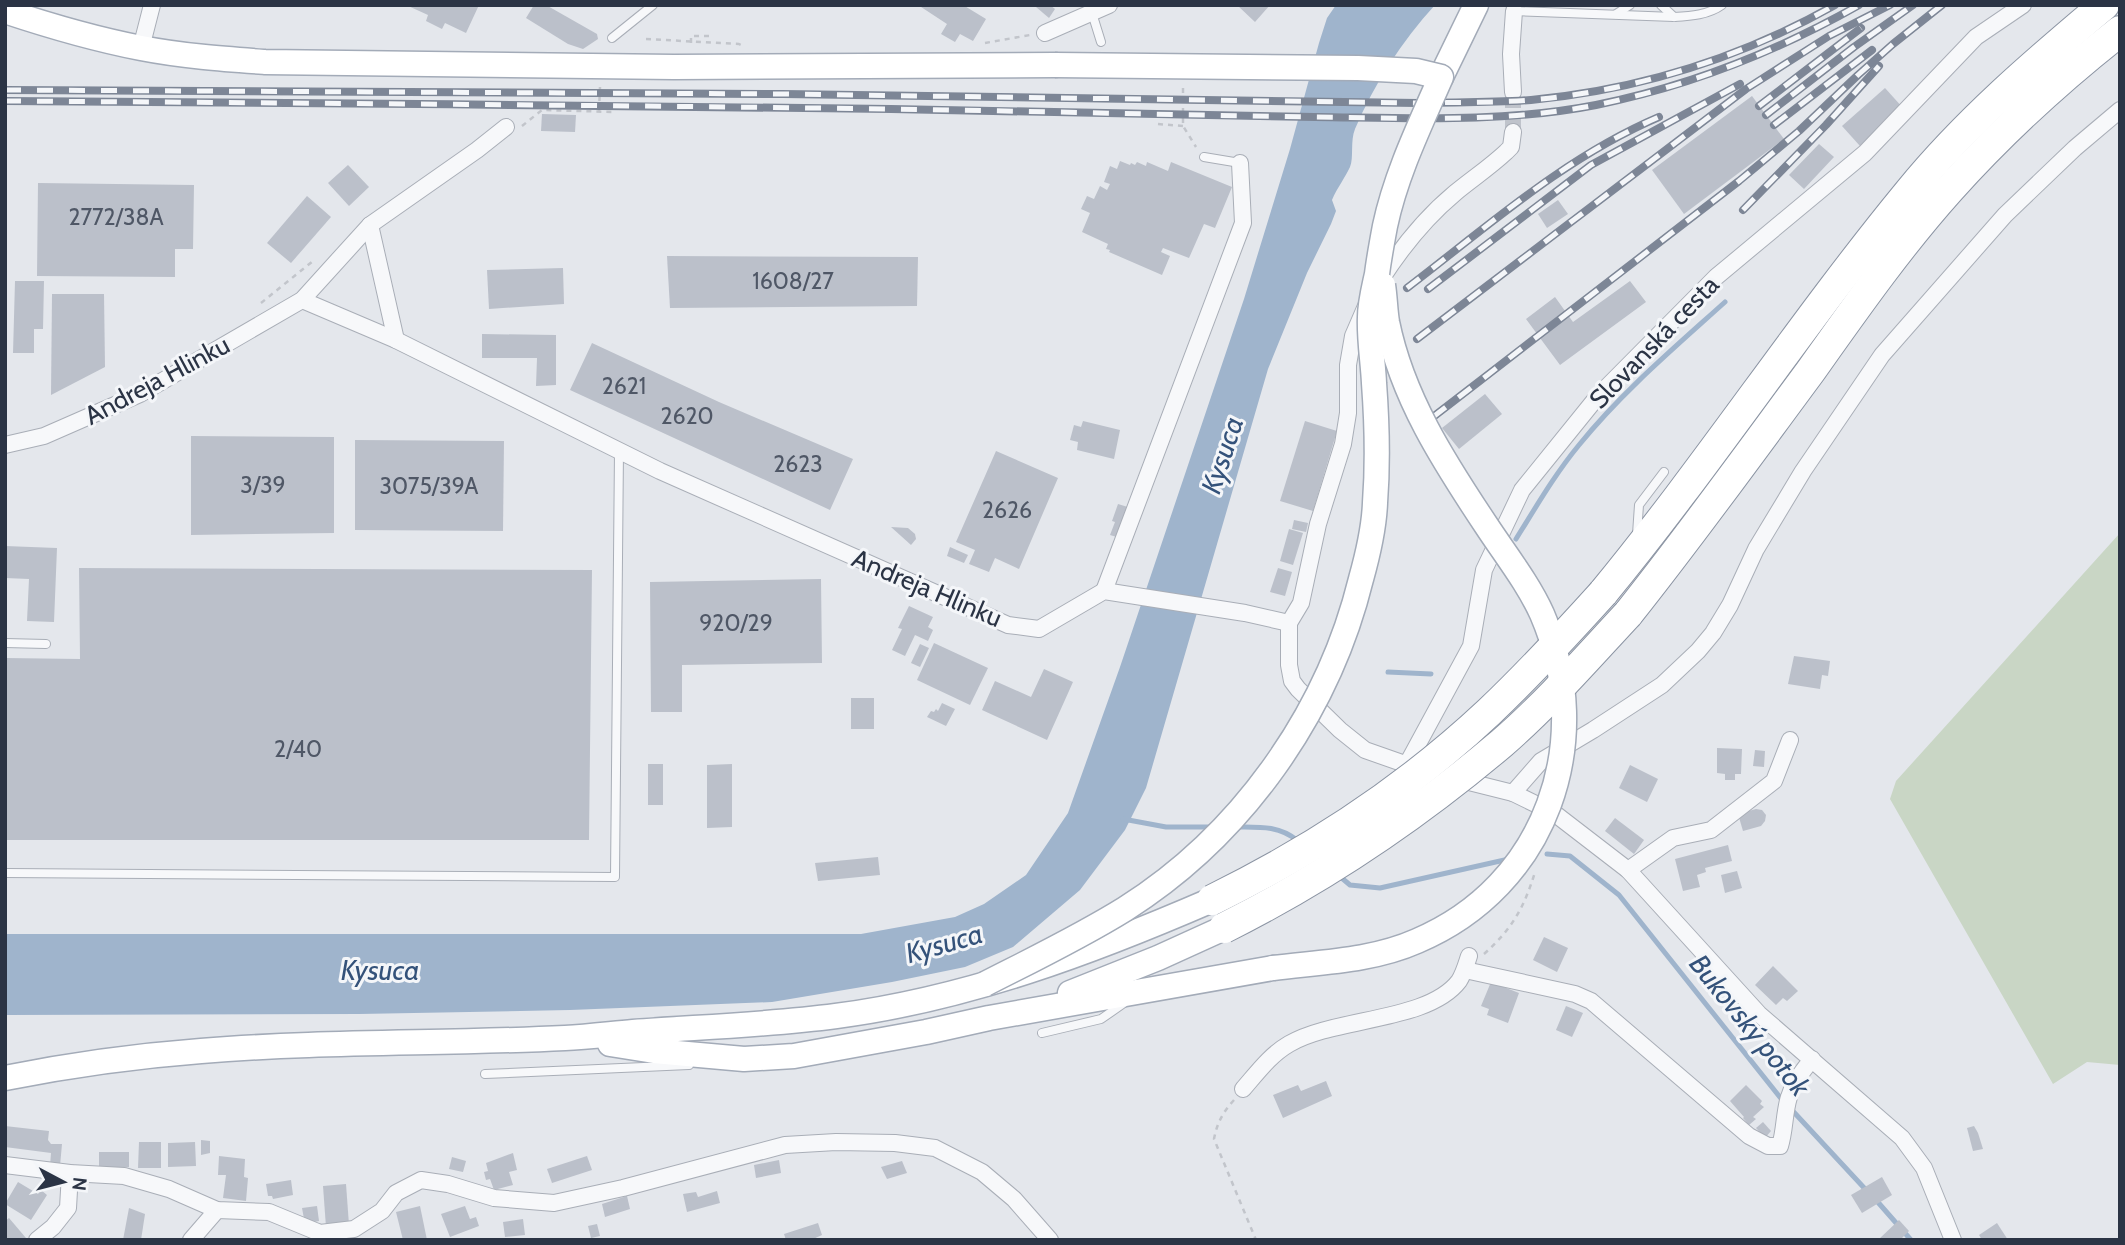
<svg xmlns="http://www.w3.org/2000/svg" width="2125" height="1245" viewBox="0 0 2125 1245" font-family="Cabin,sans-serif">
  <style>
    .green { fill: #c9d6c5 }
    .water { fill: #9fb4cc }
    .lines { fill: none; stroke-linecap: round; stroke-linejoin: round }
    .stream { stroke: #9fb4cc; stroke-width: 5 }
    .building { fill: #bbc0ca }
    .street-tunnel { stroke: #bfc3cb; stroke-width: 16; stroke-dasharray: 16 8; stroke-linecap: butt }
    .lane-casing { stroke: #a9aeb7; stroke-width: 10 }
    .street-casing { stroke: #a9aeb7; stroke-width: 18 }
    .primary-casing { stroke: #a3abb8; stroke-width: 27 }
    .highway-casing { stroke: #8b94a3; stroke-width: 32 }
    .path { stroke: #c2c5cb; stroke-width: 2.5; stroke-dasharray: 5 5; stroke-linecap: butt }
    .lane { stroke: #f7f8fa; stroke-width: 8 }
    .street { stroke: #f7f8fa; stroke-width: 16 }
    .primary { stroke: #fff; stroke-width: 24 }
    .highway { stroke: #fff; stroke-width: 30 }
    .rail-casing { stroke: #7d8696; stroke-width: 8 }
    .rail { stroke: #f4f6f9; stroke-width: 5; stroke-dasharray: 16; stroke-linecap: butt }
    .primary-bridge-casing { stroke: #a3abb8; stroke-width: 27; stroke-linecap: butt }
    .highway-bridge-casing { stroke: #8b94a3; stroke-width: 32; stroke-linecap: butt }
    .primary-bridge { stroke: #fff; stroke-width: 24 }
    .highway-bridge { stroke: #fff; stroke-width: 30 }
    .labels { text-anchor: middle; stroke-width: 6; stroke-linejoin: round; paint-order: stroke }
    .number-label { font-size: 23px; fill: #4f5766 }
    .street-label { font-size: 26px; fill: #2b3445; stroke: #f4f6f9 }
    .water-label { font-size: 28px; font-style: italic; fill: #34527a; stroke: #f4f6f9 }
  </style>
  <rect width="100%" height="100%" fill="#e4e7ec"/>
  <polygon class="green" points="2120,533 2120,1065 2087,1062 2053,1084 1890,799 1896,781"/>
  <path class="water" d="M1336,5H1435C1402,41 1374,84 1355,129C1350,141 1354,158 1350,167C1345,178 1337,188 1332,200L1336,211L1331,224L1307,273L1268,369L1146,788L1125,830L1080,890L1013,947L965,967L892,982L772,1002L570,1010L359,1014L5,1015V934H861L955,917L984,904L1026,875L1068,813L1120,667L1244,299L1290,149L1319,43L1327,18Z"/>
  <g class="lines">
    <g class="stream">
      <path d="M1516,539C1536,507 1555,474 1579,445C1622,392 1674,348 1725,302"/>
      <polyline points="1388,672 1431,674"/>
      <polyline points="1123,819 1166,827 1214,827"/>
      <path d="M1234,827C1258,827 1279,825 1298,841"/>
      <polyline points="1547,854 1570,856 1619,895 1783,1101"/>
      <polyline points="1337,874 1350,885 1380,888 1509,859"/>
      <polyline points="1790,1108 1867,1191"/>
      <polyline points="1876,1200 1911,1240"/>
    </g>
  </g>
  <g class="building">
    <polygon points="406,5 479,5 466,33 445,23 442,29 426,21 428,15"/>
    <polygon points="534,5 546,5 597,34 598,39 583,49 568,44 526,18"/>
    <polygon points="918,5 963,5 986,19 973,41 960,34 955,42 941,34 947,24"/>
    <polygon points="1037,5 1050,5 1055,9 1049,18 1036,7"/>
    <polygon points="1237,5 1270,5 1255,22"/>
    <polygon points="1885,88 1903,108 1860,146 1842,126"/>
    <polygon points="1752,96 1784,139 1684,214 1652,170"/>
    <polygon points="542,114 576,115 575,132 541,131"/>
    <polygon points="1819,144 1834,157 1804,189 1789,175"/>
    <polygon points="1120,161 1130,165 1131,163 1135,165 1137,162 1146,166 1147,162 1168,171 1171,162 1232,187 1215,228 1204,224 1189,258 1163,248 1161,252 1170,256 1162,275 1109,252 1110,250 1106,249 1108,244 1082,232 1090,213 1081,209 1087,196 1094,199 1100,186 1107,190 1110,184 1104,182 1110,166 1117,169"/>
    <polygon points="348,165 369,187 349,206 328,183"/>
    <polygon points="38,183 194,185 193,249 175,249 175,277 37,276"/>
    <polygon points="307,196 331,217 291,263 267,243"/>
    <polygon points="1558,200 1568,214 1547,228 1538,214"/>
    <polygon points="667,256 918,257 917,306 670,308"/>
    <polygon points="563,268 564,304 489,309 487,270"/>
    <polygon points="15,281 44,281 43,329 34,329 34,353 13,353"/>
    <polygon points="1630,281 1646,302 1560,365 1526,319 1555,297 1573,322"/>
    <polygon points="52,294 104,294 105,367 51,395"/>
    <polygon points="482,334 556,335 556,385 536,386 537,358 482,358"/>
    <polygon points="592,343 719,402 853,459 830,510 570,390"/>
    <polygon points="1485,394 1502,414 1459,449 1442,428"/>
    <polygon points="1083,421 1120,430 1114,459 1077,450 1078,442 1070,440 1074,425 1081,427"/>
    <polygon points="1305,421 1337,431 1313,511 1280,501"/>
    <polygon points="191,436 334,437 334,533 191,535"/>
    <polygon points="355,440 504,441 503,531 355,530"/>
    <polygon points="996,451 1058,478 1019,569 995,558 989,572 969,564 975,550 956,542"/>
    <polygon points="1118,504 1131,508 1120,538 1110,535 1115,522 1112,521"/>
    <polygon points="1294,520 1308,523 1306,532 1292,529"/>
    <polygon points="891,527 908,528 915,534 916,539 911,545"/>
    <polygon points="1289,529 1303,533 1293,565 1280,561"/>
    <polygon points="5,546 57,548 54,622 27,621 29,579 5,578"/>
    <polygon points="950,547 968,555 964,563 947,556"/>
    <polygon points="79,568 592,570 589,840 5,840 5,658 80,659"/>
    <polygon points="1278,568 1292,572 1285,596 1270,592"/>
    <polygon points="821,579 822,663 682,665 682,712 651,712 650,582"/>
    <polygon points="909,606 933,617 928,627 933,630 928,641 915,635 905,656 892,650 902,629 898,628"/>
    <polygon points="934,643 988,668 970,705 917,680"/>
    <polygon points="920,644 929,648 920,667 911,663"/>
    <polygon points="1794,656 1830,661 1828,676 1822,675 1820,689 1788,684"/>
    <polygon points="1044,669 1073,682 1047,740 982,710 995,681 1031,697"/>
    <rect x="851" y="698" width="23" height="31"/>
    <polygon points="942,703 955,709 946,726 927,717 931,711 934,712 936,709 938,711"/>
    <polygon points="1717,748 1742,749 1741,774 1735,774 1735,780 1725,780 1725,774 1717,773"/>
    <polygon points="1755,750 1765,751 1764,767 1753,766"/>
    <rect x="648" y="764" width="15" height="41"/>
    <polygon points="732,764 732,827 707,828 707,765"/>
    <polygon points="1630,765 1658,779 1647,802 1619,788"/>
    <polygon points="1756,809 1762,810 1766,815 1765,821 1761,826 1743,831 1738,814"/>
    <polygon points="1615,818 1644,840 1634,854 1605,831"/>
    <polygon points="1728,845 1732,861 1705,868 1706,872 1697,875 1700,887 1683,891 1675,859"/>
    <polygon points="878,857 880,875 818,881 815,863"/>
    <polygon points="1737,871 1742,888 1725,893 1721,875"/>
    <polygon points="1544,937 1568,948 1557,972 1533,960"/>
    <polygon points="1773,966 1798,991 1787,1001 1783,998 1776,1005 1755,985"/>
    <polygon points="1491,982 1519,993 1508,1023 1487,1015 1489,1009 1481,1006"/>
    <polygon points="1566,1006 1583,1013 1572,1037 1556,1030"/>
    <polygon points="1326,1081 1332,1096 1283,1118 1273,1095 1298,1085 1301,1091"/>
    <polygon points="1746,1085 1762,1101 1760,1104 1764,1107 1753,1117 1756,1119 1749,1125 1743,1118 1744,1117 1730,1101"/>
    <polygon points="1763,1122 1771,1131 1765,1138 1756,1128"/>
    <polygon points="5,1126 49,1131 48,1140 51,1144 62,1144 60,1166 50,1166 51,1153 5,1147"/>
    <polygon points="1974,1126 1978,1133 1983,1149 1973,1151 1967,1128"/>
    <polygon points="201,1140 210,1141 210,1153 201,1155"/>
    <polygon points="139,1142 161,1142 161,1168 138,1168"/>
    <polygon points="195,1142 196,1166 168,1167 168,1143"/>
    <rect x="99" y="1152" width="30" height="15"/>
    <polygon points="513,1153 517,1170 509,1172 513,1185 494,1190 490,1179 486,1180 484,1172 488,1171 486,1163"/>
    <polygon points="219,1156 245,1159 244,1177 248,1178 246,1201 223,1198 226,1175 218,1175"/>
    <polygon points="587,1156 592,1170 552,1183 547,1169"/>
    <polygon points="452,1157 466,1161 463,1172 449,1169"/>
    <polygon points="779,1160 781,1173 756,1178 754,1165"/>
    <polygon points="902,1161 907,1173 887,1179 881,1167"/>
    <polygon points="1882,1177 1892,1195 1862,1213 1851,1195"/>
    <polygon points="291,1180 293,1195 273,1199 272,1196 268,1196 266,1184"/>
    <polygon points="18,1182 38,1194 41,1190 47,1195 31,1220 5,1204"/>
    <polygon points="346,1184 349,1225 326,1227 323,1186"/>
    <polygon points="717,1191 720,1203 687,1212 683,1194 696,1192 698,1197"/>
    <polygon points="627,1196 630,1209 605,1217 602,1204"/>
    <polygon points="317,1206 319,1221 305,1224 302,1208"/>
    <polygon points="420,1206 427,1240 403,1240 396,1212"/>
    <polygon points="465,1206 470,1219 476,1217 479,1226 450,1237 441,1214"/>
    <polygon points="129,1208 145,1214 141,1240 123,1240"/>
    <polygon points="9,1218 26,1238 25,1240 8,1240 5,1237 5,1221"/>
    <polygon points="523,1219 525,1235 505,1237 503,1222"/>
    <polygon points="1899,1220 1909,1231 1900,1240 1878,1240"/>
    <polygon points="818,1223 822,1235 811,1240 786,1240 784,1234"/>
    <polygon points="1997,1223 2008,1240 1982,1240 1979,1235"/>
    <polygon points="597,1224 600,1236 591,1238 588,1226"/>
  </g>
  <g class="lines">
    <polyline class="street-tunnel" points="1513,92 1513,132"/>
    <g class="lane-casing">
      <g id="lane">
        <polyline points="1661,5 1674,17"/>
        <path d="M1515,8L1514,11L1674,17C1691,16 1708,15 1722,5"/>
        <polyline points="1092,13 1101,42"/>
        <polyline points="1616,14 1630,5"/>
        <polyline points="612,38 653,5"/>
        <polyline points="1204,157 1240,163"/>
        <polyline points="1637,534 1639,505 1664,472"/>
        <polyline points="5,643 46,644"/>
        <polyline points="5,873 615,877 619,451"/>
        <polyline points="1042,1033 1101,1019 1124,1003"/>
        <polyline points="485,1074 689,1065"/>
      </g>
    </g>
    <g class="street-casing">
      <g id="street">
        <polyline points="1045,33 1109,5"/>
        <polyline points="141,48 152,5"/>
        <polyline points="1513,92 1511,54 1514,11"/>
        <polyline points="370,225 396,340"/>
        <path d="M1380,281C1401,248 1425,218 1455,193C1472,179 1490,167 1506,152L1511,147L1513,132"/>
        <polyline points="302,300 396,340 660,471 1008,625 1039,629 1104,591 1245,613 1289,623"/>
        <polyline points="1366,306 1353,336 1348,365 1348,413 1343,444 1318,524 1301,603 1289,623 1289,665 1292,681 1298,689 1340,730 1365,750 1422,770"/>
        <polyline points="5,445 44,436 140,394 302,300 370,225 477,150 506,127"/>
        <polyline points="1104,591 1243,223 1240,163"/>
        <polyline points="1406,766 1471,646 1484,570 1522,490 1598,396 1716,277 1865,153 1976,37 2023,5"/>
        <polyline points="1457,779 1513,793 1554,813 1628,870 1759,1014 1902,1138 1924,1168 1953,1240"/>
        <polyline points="1513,793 1541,761 1593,730 1662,685 1698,651 1713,633 1730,605 1756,549 1803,471 1882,355 2005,215 2075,148 2120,110"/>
        <polyline points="1628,870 1673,838 1711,830 1774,781 1790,740"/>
        <path d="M1465,970L1575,994L1591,1001L1749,1136L1768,1146H1780C1785,1130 1784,1113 1789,1097C1793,1082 1803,1071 1812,1059"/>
        <path d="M1243,1089C1257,1073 1270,1055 1289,1044C1335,1017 1428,1022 1459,981C1464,973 1466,965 1469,956"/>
        <polyline points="5,1165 70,1173 124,1176 169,1189 217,1210 269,1212 320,1233 354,1229 382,1211 396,1193 421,1180 448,1184 494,1198 554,1203 623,1188 785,1145 836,1142 895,1143 935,1148 982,1172 1014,1199 1050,1240"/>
        <polyline points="37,1240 53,1227 68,1208 70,1173"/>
        <polyline points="191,1240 217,1210"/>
      </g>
    </g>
    <g class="primary-casing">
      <g id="primary">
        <path d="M5,11C50,26 95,39 141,48C182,56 224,59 265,62L674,67L1055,65"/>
        <polyline points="1441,77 1476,5"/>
        <polyline points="1070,993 1158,958 1224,928"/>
        <polyline points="610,1044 654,1051 744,1059 794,1056 926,1032 989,1018 1273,968"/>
        <path d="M5,1078C70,1065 135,1056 201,1051C322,1041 444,1044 565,1038C588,1037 610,1034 633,1032C701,1027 768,1025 836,1016C967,999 1092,952 1212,900"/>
      </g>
    </g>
    <g class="highway-casing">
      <g id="highway">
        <path d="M1603,593C1710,463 1802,322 1909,192C1966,122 2035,63 2104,5"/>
        <path d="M1628,614C1691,535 1750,453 1810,372C1854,310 1898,247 1949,190C2001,132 2059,79 2120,31"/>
      </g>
    </g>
    <g class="path">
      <polyline points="646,39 739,44 743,46"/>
      <polyline points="691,43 691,36 713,36"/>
      <polyline points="985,43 1030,35"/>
      <polyline points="1183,88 1183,126 1196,147"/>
      <polyline points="599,111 600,87"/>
      <polyline points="1158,124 1183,126"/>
      <polyline points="522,126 542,110 614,112"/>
      <polyline points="261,303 313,261"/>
      <path d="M1484,954C1512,929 1524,908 1535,872"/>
      <path d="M1234,1100C1223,1112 1217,1123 1214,1139L1256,1240"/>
    </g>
    <use href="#lane" class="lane"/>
    <use href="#street" class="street"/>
    <use href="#primary" class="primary"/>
    <use href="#highway" class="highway"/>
    <g class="rail-casing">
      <g id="rail">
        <path d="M5,90L783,94L1418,103C1456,102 1493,103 1531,100C1638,90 1741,58 1835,5"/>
        <path d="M5,101C300,103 596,105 891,109C1032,111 1173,115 1315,117C1408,118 1504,123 1596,105C1690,86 1776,52 1859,5"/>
        <polyline points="1759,106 1861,28"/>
        <polyline points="1766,115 1854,47 1913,5"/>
        <polyline points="1774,125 1872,50"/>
        <polyline points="1743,210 1826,125 1879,66"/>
        <path d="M1407,288C1487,227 1565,157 1659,117"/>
        <polyline points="1428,289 1591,165 1740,84"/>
        <polyline points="1417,339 1746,89 1829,36 1890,5"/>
        <polyline points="1433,417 1739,181 1799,131 1858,75 1893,44 1942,5"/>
      </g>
    </g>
    <use href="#rail" class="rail"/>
    <g class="primary-bridge-casing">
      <g id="primary-bridge">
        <path d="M1273,968C1321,962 1372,961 1417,941C1547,886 1597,741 1542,614C1528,583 1505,554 1486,525C1444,462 1402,397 1387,322C1385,310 1385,298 1383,285"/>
        <path d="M985,984C1032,960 1080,937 1125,909C1242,835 1328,713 1361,579C1368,554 1374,529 1375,503C1378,463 1377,423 1374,383C1373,361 1369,339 1370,317C1370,303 1374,288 1377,274C1379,258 1382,242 1385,226C1396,174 1420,125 1441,77L1416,71L1358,68L1055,65"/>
      </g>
    </g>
    <g class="highway-bridge-casing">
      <g id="highway-bridge">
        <path d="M1212,900C1312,851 1408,788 1489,712C1529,674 1566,634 1603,593"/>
        <path d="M1224,928C1324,878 1417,815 1502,743C1547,704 1587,658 1628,614"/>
      </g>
    </g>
    <use href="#primary-bridge" class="primary-bridge"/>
    <use href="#highway-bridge" class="highway-bridge"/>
  </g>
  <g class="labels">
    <g class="number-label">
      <text x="116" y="225">2772/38A</text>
      <text x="793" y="289">1608/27</text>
      <text x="624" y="394">2621</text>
      <text x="687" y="424">2620</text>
      <text x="798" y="472">2623</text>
      <text x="263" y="493">3/39</text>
      <text x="429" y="494">3075/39A</text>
      <text x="1007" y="518">2626</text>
      <text x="736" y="631">920/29</text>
      <text x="298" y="757">2/40</text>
    </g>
    <g class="street-label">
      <text transform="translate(1654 342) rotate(-46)" y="9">Slovanská cesta</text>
      <text transform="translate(157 380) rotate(-28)" y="9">Andreja Hlinku</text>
      <text transform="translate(927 588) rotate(23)" y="9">Andreja Hlinku</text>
    </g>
    <g class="water-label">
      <text transform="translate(1222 455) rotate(-72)" y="10">Kysuca</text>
      <text transform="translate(944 943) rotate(-16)" y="10">Kysuca</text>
      <text x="380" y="980">Kysuca</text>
      <text transform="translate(1750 1025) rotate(51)" y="10">Bukovský potok</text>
    </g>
  </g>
  <rect width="2125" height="1245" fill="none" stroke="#2b3445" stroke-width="14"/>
  <g transform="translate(63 1182) rotate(97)" stroke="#f4f6f9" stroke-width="5" paint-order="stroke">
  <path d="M0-5L12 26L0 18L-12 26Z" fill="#2b3445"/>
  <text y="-10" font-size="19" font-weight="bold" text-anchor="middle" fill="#2b3445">N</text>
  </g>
</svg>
